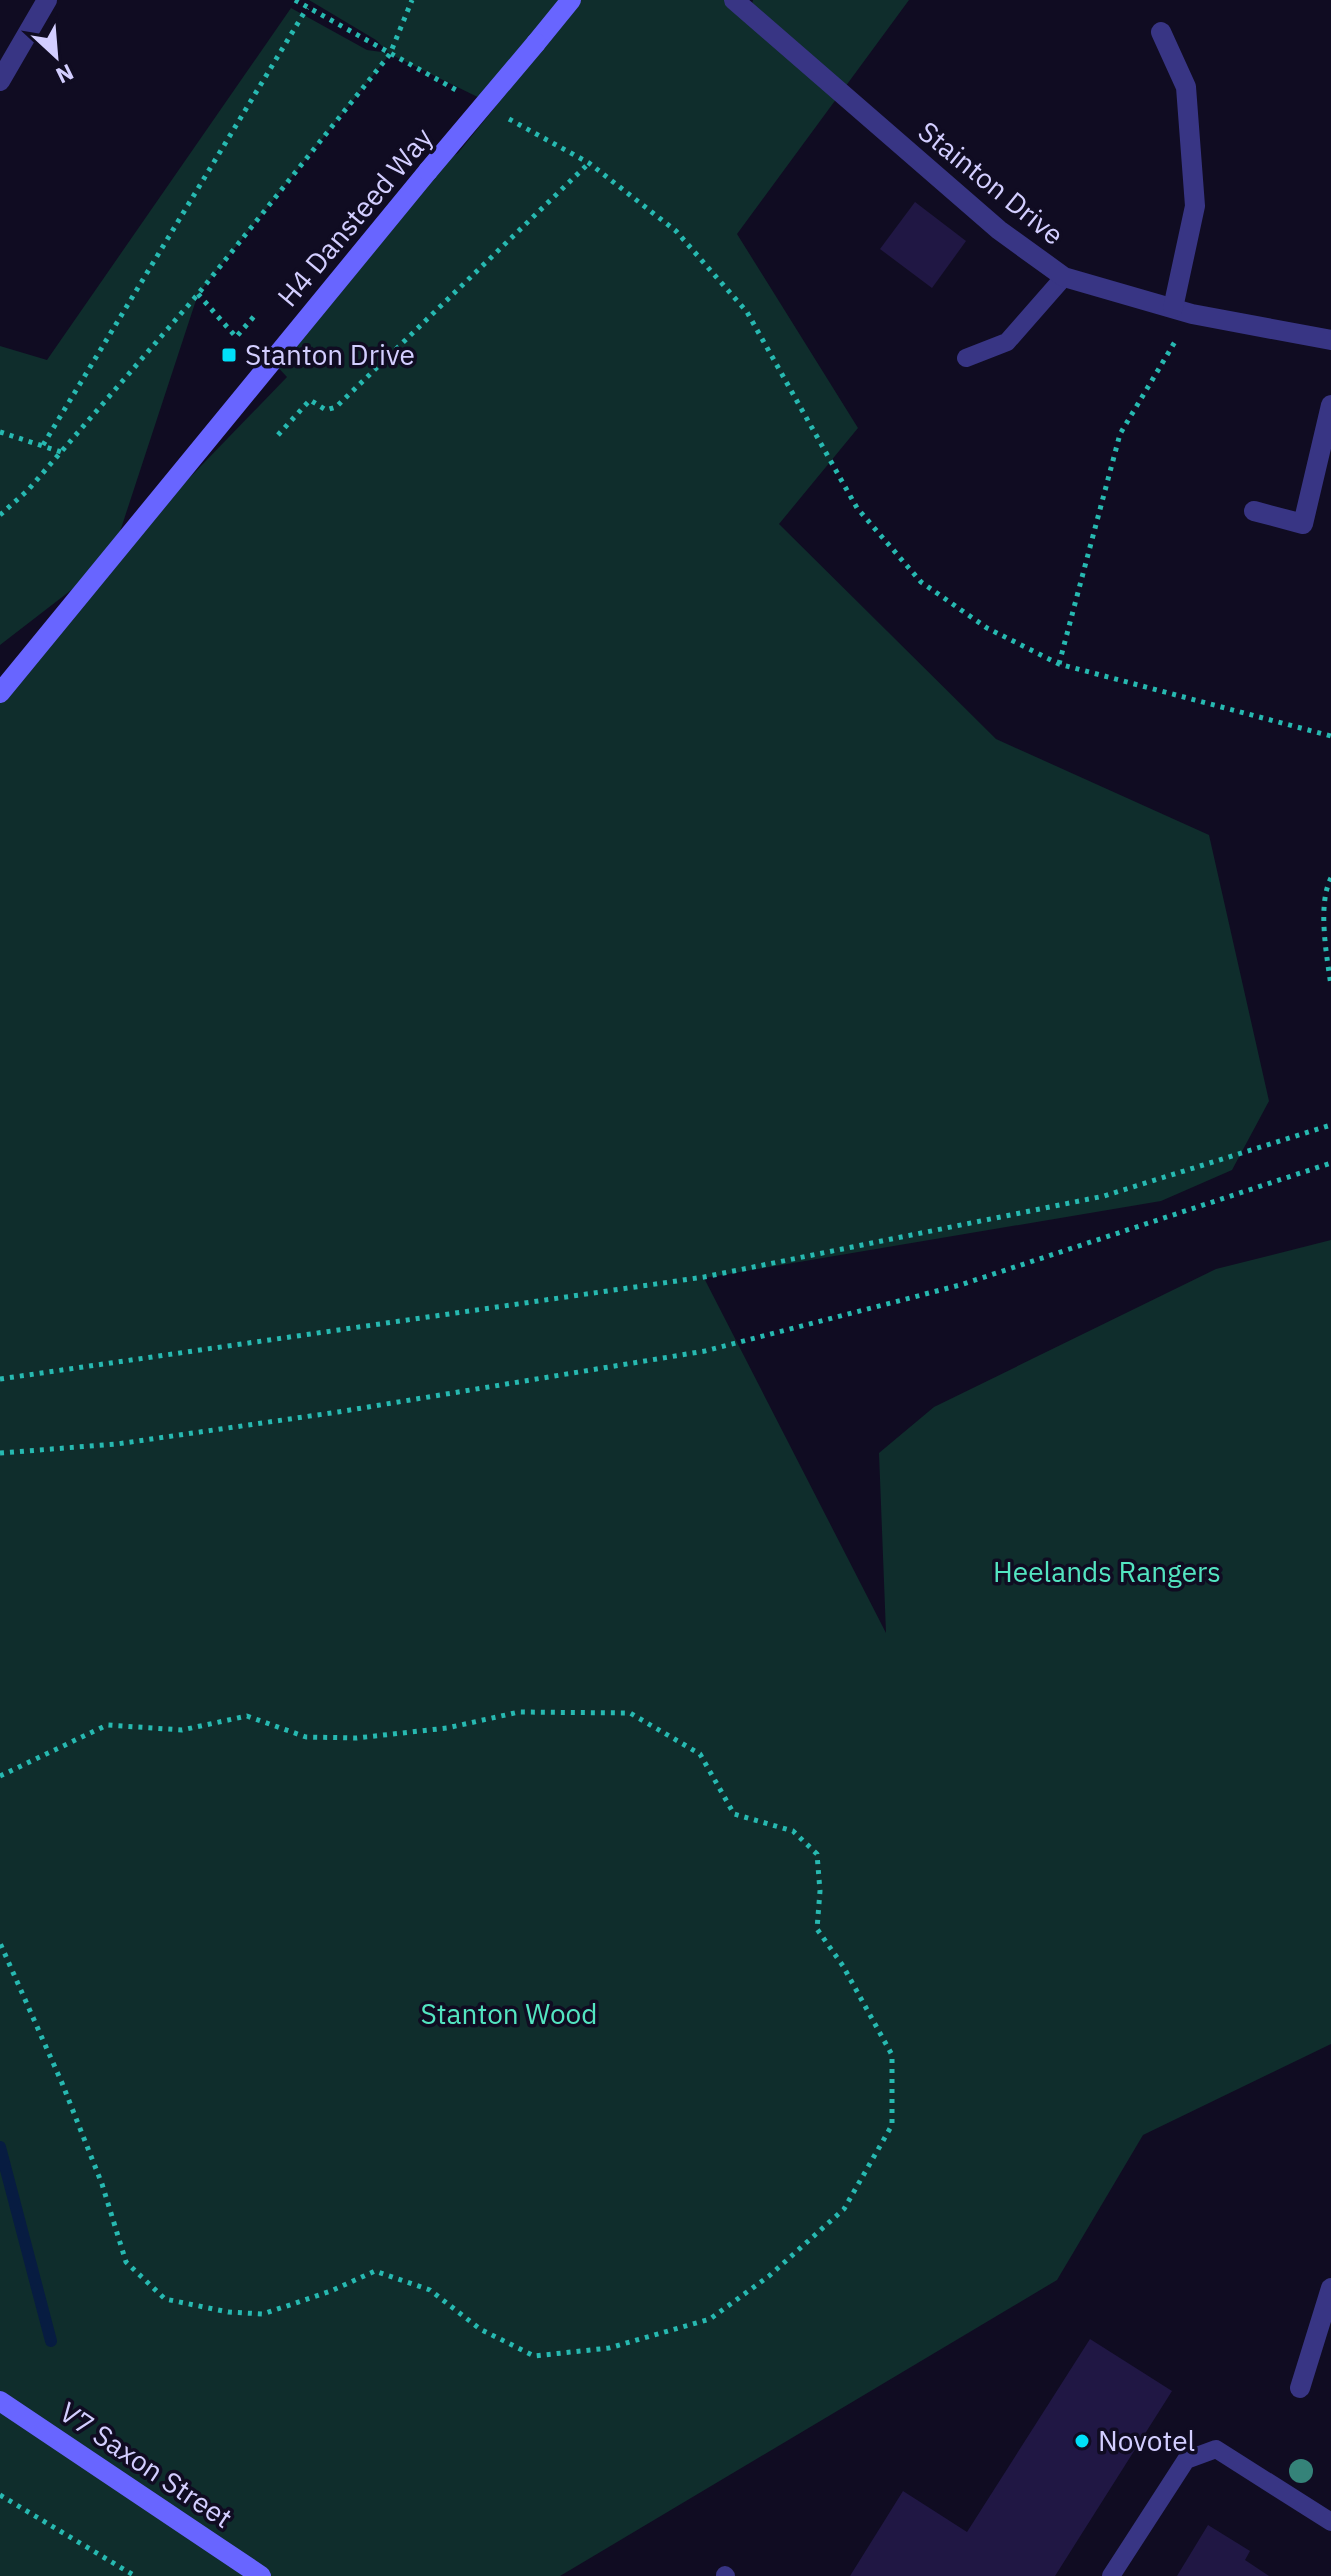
<svg xmlns="http://www.w3.org/2000/svg" width="1331" height="2576" viewBox="0 0 1331 2576" font-family="'IBM Plex Sans',sans-serif">
  <style>
    .green { fill: #0f2d2c; fill-rule: evenodd }
    .lines { fill: none; stroke-linecap: round; stroke-linejoin: round }
    .stream { stroke: #071c41; stroke-width: 12 }
    .building { fill: #201744 }
    .path { stroke: #27b9b1; stroke-width: 5; stroke-dasharray: 4 6; stroke-linecap: butt }
    .lane { stroke: #383584; stroke-width: 18 }
    .street { stroke: #383584; stroke-width: 20 }
    .secondary { stroke: #6865ff; stroke-width: 20 }
    .secondary-bridge { stroke: #6865ff; stroke-width: 20 }
    .tree { fill: #358379 }
    .poi-dot { fill: #00e0f9; stroke: #100c22; stroke-width: 3 }
    .labels { text-anchor: middle; stroke-width: 7; stroke-linejoin: round; paint-order: stroke }
    .street-label { font-size: 28px; fill: #d3ceff; stroke: #100c22 }
    .poi-label { font-size: 28px; fill: #d3ceff; stroke: #100c22; text-anchor: start }
    .park-label { font-size: 28px; fill: #53e5c1; stroke: #100c22 }
  </style>
  <rect width="100%" height="100%" fill="#100c22"/>
  <path class="green" d="M309,0H734L750,12L753,0H909L737,234L858,428L779,524L996,739L1209,835L1269,1101L1232,1170L1161,1201L704,1278L886,1633L879,1453L934,1407L1216,1269L1331,1240V2044L1143,2135L1057,2280L560,2576H0V692L105,564L0,645V346L47,360L291,8L367,50L389,53L376,40ZM390,54L496,106L458,153L428,171L272,361L287,377L111,559L198,294Z"/>
  <g class="lines">
    <polyline class="stream" points="0,2147 51,2341"/>
  </g>
  <g class="building">
    <polygon points="915,202 966,241 932,288 880,249"/>
    <polygon points="1090,2339 1172,2391 1055,2576 850,2576 903,2491 967,2532"/>
    <polygon points="1208,2525 1250,2551 1245,2560 1269,2576 1177,2576"/>
  </g>
  <g class="lines">
    <g class="path">
      <polyline points="295,0 458,91"/>
      <polyline points="509,119 589,163 676,231 747,312 857,508 921,582 987,628 1059,664 1331,736"/>
      <polyline points="198,294 236,337 257,313"/>
      <polyline points="0,432 61,452"/>
      <polyline points="278,435 310,400 326,410 336,407 589,163"/>
      <polyline points="43,445 307,8"/>
      <polyline points="0,515 28,490 198,294 390,54 412,0"/>
      <polyline points="1059,664 1120,434 1176,340"/>
      <path d="M1331,878C1317,905 1327,957 1331,986"/>
      <polyline points="0,1379 704,1277 1104,1196 1331,1125"/>
      <polyline points="0,1453 117,1444 338,1412 705,1351 960,1285 1331,1163"/>
      <polyline points="0,1776 107,1725 182,1730 247,1716 306,1737 357,1738 447,1728 519,1712 630,1713 700,1754 734,1814 793,1831 817,1854 820,1891 817,1929 843,1966 892,2055 892,2125 844,2209 769,2276 710,2319 609,2348 534,2356 480,2329 430,2290 375,2271 331,2291 263,2314 228,2312 165,2299 126,2262 102,2184 62,2083 0,1943"/>
      <polyline points="0,2495 135,2576"/>
    </g>
    <g class="lane">
      <polyline points="966,358 1007,342 1064,277"/>
      <polyline points="725,2575 726,2576"/>
      <polyline points="1111,2576 1186,2460 1216,2449 1331,2522"/>
    </g>
    <g class="street">
      <polyline points="734,0 999,230 1064,277 1192,314 1331,340"/>
      <polyline points="1161,32 1186,87 1195,206 1173,308"/>
      <polyline points="0,81 47,0"/>
      <polyline points="1254,511 1303,524 1331,405"/>
      <polyline points="1300,2388 1331,2288"/>
    </g>
    <g class="secondary">
      <polyline points="536,43 571,0"/>
      <polyline points="0,693 428,171"/>
      <polyline points="0,2401 261,2576"/>
    </g>
    <polyline class="secondary-bridge" points="428,171 536,43"/>
  </g>
  <circle class="tree" cx="1301" cy="2471" r="12"/>
  <g class="poi-dot">
    <rect x="221" y="347" width="16" height="16" rx="4"/>
    <circle cx="1082" cy="2441" r="8"/>
  </g>
  <g class="labels">
    <g class="street-label">
      <text transform="translate(991 183) rotate(39)" y="10">Stainton Drive</text>
      <text transform="translate(355 217) rotate(-50)" y="10">H4 Dansteed Way</text>
      <text transform="translate(146 2465) rotate(34)" y="10">V7 Saxon Street</text>
    </g>
    <g class="poi-label">
      <text x="245" y="365">Stanton Drive</text>
      <text x="1098" y="2451">Novotel</text>
    </g>
    <g class="park-label">
      <text x="1107" y="1582">Heelands Rangers</text>
      <text x="509" y="2024">Stanton Wood</text>
    </g>
  </g>
  <g transform="translate(56 56) rotate(154)" stroke="#100c22" stroke-width="6" paint-order="stroke">
  <path d="M0-6L14 30L0 20L-14 30Z" fill="#d3ceff"/>
  <text y="-12" font-size="22" font-weight="bold" text-anchor="middle" fill="#d3ceff">N</text>
  </g>
</svg>
